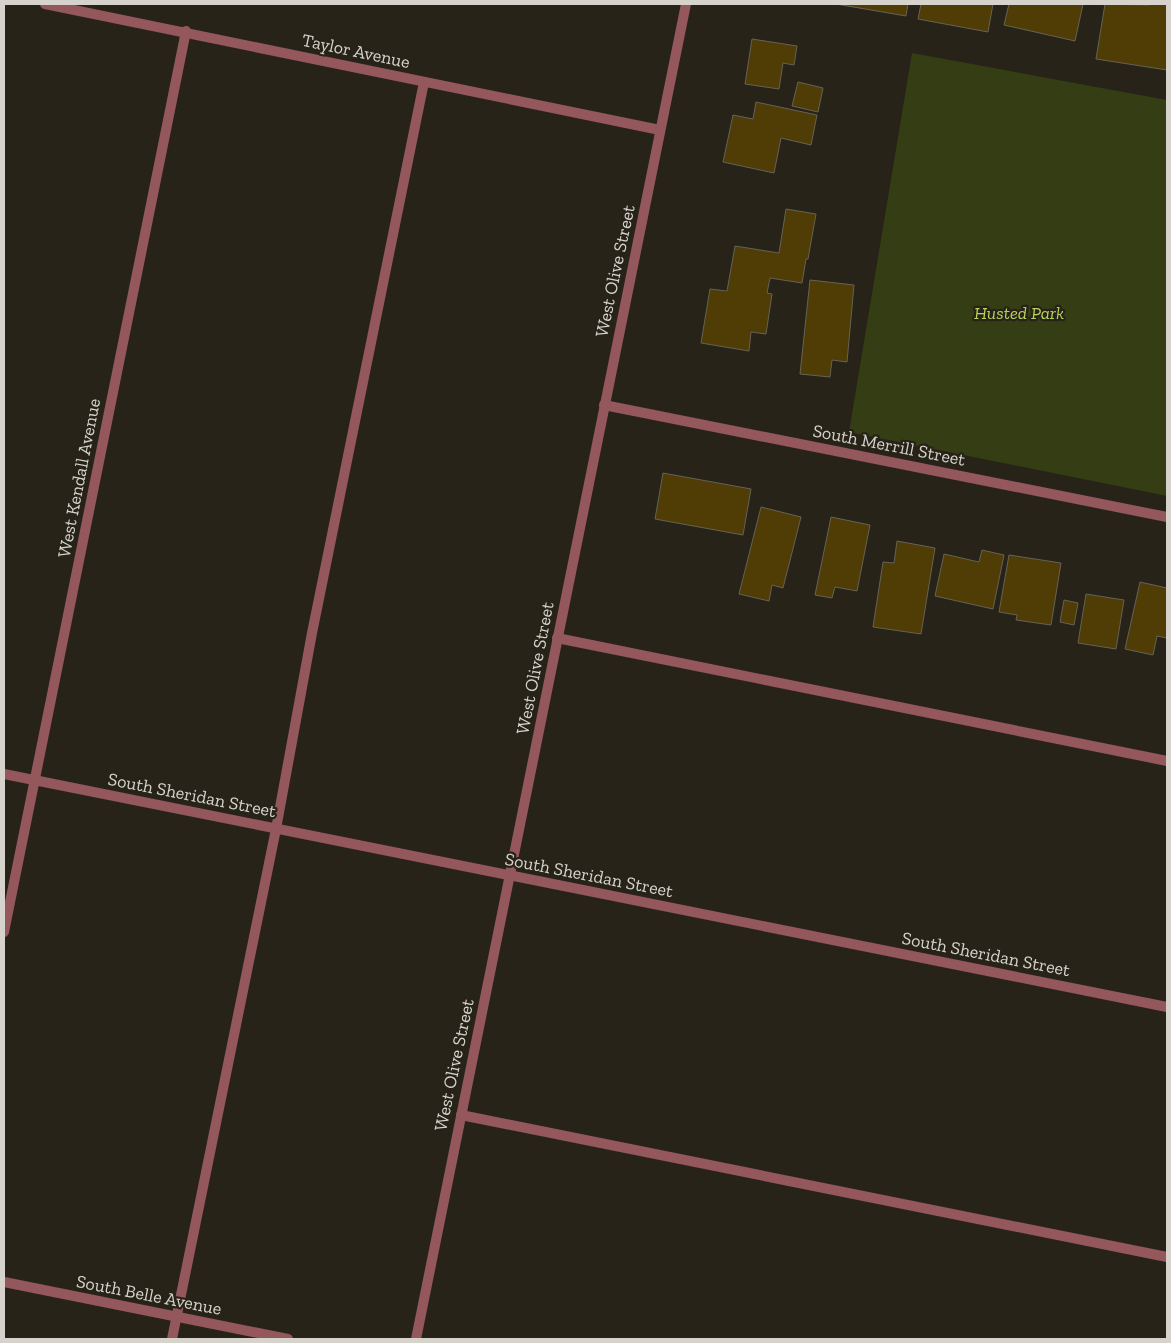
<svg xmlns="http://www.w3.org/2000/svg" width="1171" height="1343" viewBox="0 0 1171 1343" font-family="'Zilla Slab',serif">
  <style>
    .green { fill: #343d13 }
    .building { fill: #4f3d05; stroke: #666256 }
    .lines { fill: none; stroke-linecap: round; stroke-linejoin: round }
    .service { stroke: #94575c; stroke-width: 10 }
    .minor { stroke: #94575c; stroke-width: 10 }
    .tertiary { stroke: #94575c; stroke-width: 10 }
    .labels { text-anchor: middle; stroke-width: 4.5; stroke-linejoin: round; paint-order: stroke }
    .street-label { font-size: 18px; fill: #d5d3cc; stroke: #272319 }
    .park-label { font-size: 18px; font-style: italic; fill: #b9d359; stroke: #272319 }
  </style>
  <rect width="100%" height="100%" fill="#272319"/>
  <polygon class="green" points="912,53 1167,100 1167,496 849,432"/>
  <g class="building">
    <polygon points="836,4 908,4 906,16"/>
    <polygon points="921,4 993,4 988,32 918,19"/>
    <polygon points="1009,4 1083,4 1075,41 1004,25"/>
    <polygon points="1105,4 1149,5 1149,4 1167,4 1167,70 1096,59"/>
    <polygon points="752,39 797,46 794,65 783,63 779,89 745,84"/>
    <polygon points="798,82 823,88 818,112 792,106"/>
    <polygon points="756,102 817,115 811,145 781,138 774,173 723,162 733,115 753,119"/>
    <polygon points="786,209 816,214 808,259 806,259 802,283 770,278 767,293 772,294 766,334 751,332 749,351 701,343 710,289 727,291 735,246 779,253"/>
    <polygon points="810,280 854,285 847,362 832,360 830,377 800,374"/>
    <polygon points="663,473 751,489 743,535 655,519"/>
    <polygon points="761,507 801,517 783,588 772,585 769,601 739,594"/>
    <polygon points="831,517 870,525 857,591 835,587 832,598 815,595"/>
    <polygon points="897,541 935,548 921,634 873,627 883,562 894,563"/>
    <polygon points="982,550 1004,555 993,609 935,596 944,554 979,562"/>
    <polygon points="1009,555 1061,563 1051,625 1016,620 1017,615 999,612"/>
    <polygon points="1140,582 1167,588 1167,638 1157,636 1153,655 1125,649"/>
    <polygon points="1086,594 1124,600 1116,649 1078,643"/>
    <polygon points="1064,600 1078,603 1074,625 1060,622"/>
  </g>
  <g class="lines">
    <g class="service">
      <polyline points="557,638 1167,761"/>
      <polyline points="461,1115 1167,1257"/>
      <polyline points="172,1339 276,829 312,633 424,82"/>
    </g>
    <g class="minor">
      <polyline points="604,405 1167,517"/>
      <polyline points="4,774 1167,1007"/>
      <polyline points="4,932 186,31"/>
      <polyline points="4,1282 288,1339"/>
    </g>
    <g class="tertiary">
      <polyline points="45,4 660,130"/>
      <polyline points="416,1339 686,4"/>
    </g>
  </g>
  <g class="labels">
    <g class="street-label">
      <text transform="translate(356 51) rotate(12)" y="6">Taylor Avenue</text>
      <text transform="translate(615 271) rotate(-78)" y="6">West Olive Street</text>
      <text transform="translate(889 445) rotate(11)" y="6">South Merrill Street</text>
      <text transform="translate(79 478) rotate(-79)" y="6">West Kendall Avenue</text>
      <text transform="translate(535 668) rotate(-79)" y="6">West Olive Street</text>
      <text transform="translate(192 795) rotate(11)" y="6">South Sheridan Street</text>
      <text transform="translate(589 875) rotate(11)" y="6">South Sheridan Street</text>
      <text transform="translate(986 954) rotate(11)" y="6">South Sheridan Street</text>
      <text transform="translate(454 1065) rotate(-78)" y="6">West Olive Street</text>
      <text transform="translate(149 1295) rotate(11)" y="6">South Belle Avenue</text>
    </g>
    <g class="park-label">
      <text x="1019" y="319">Husted Park</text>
    </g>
  </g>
  <rect width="1171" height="1343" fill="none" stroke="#d5d3cc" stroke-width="10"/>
</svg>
